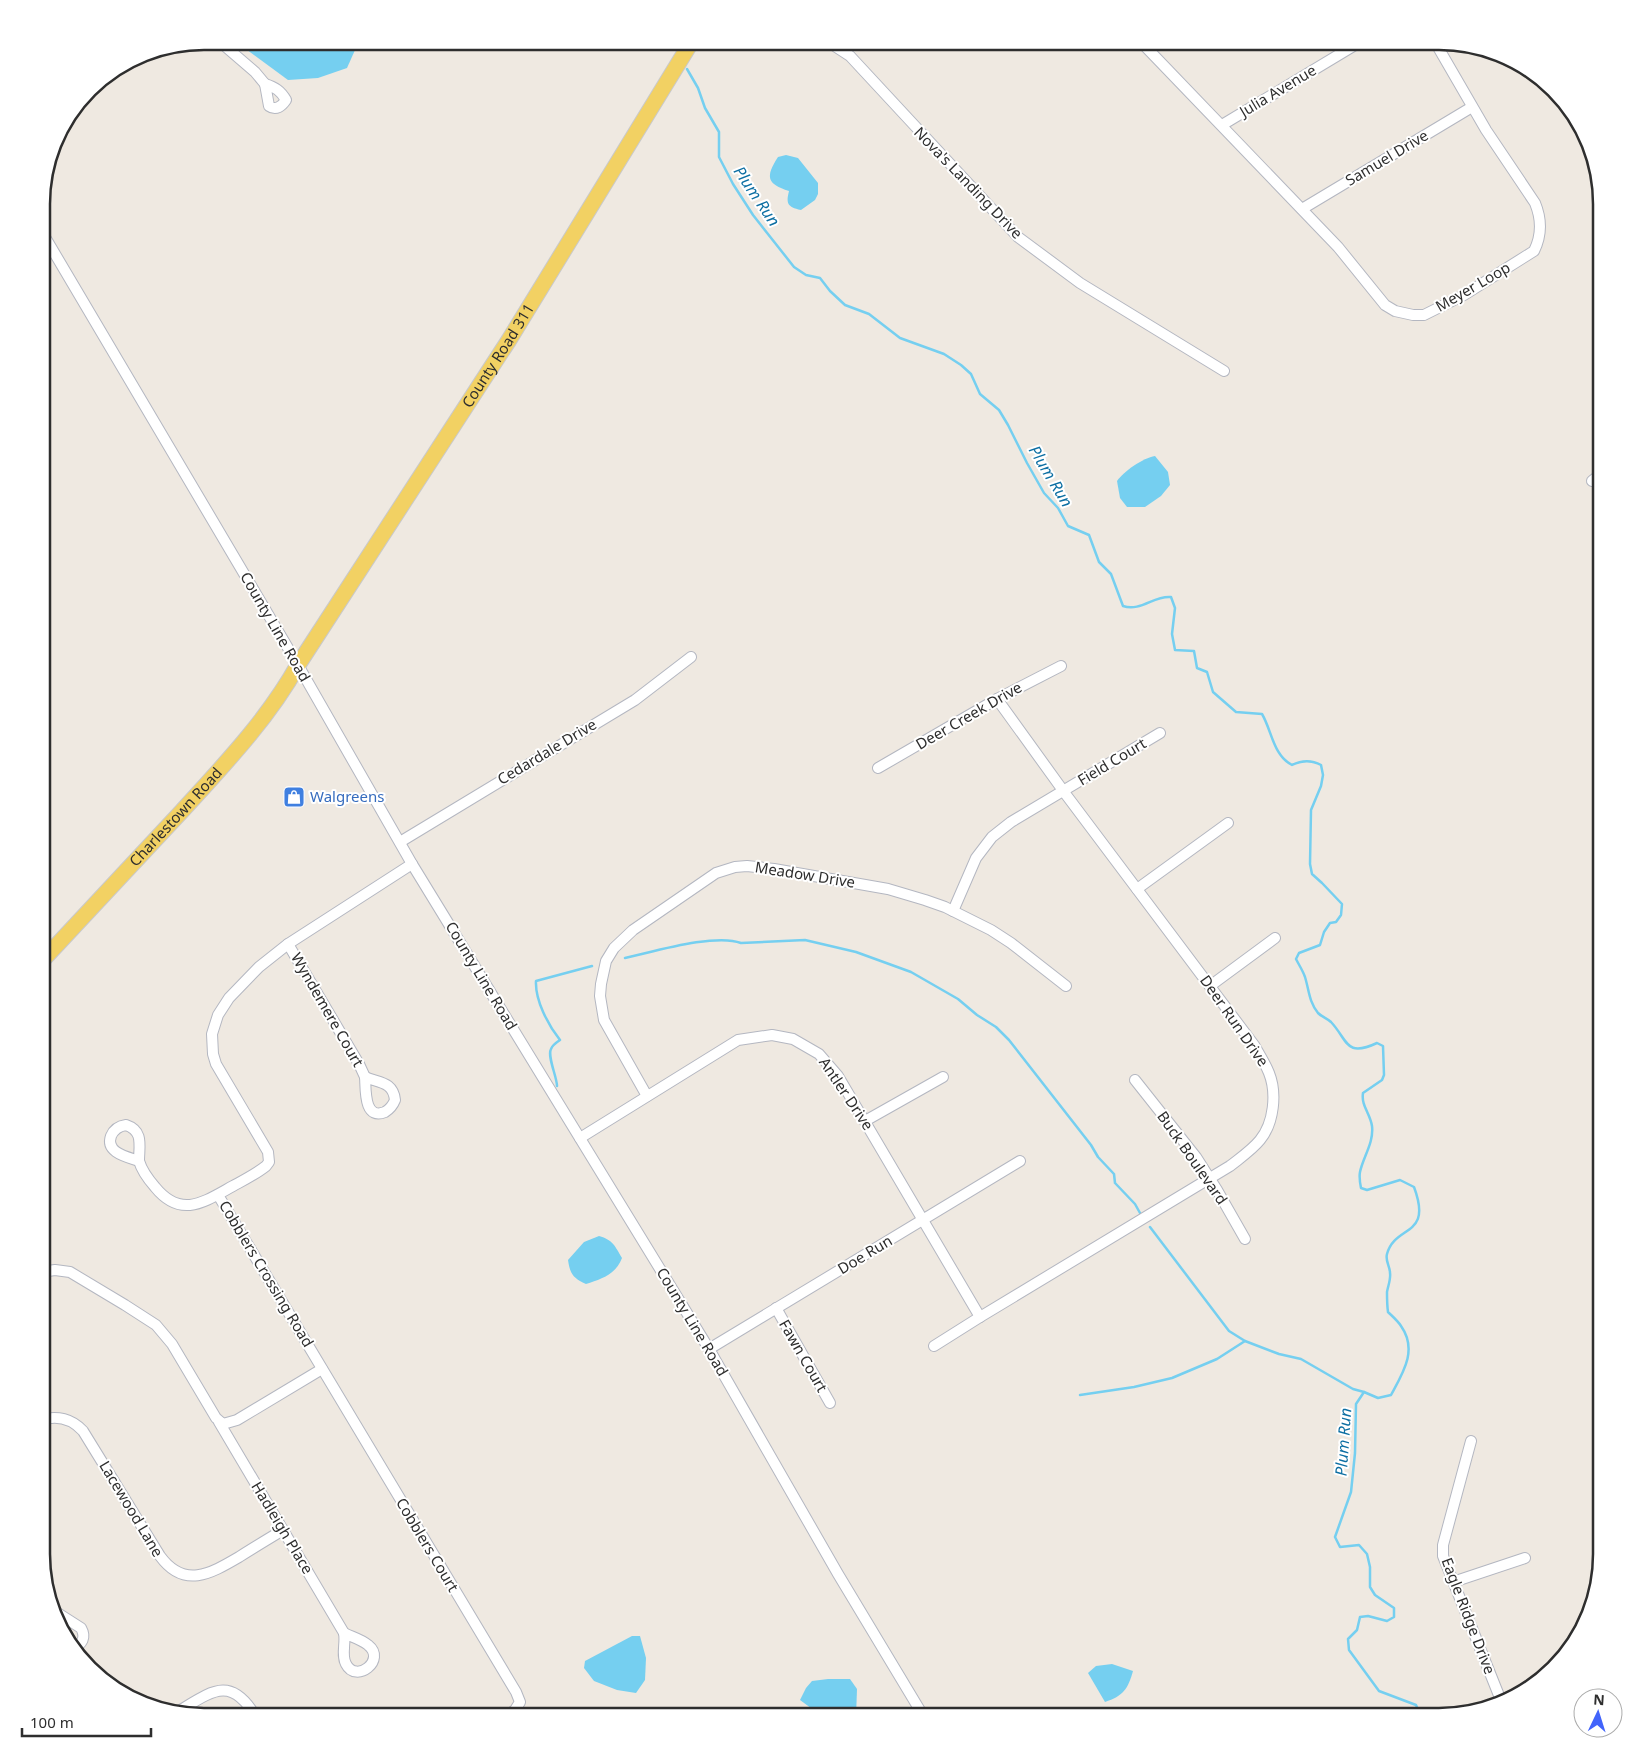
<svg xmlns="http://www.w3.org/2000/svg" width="1643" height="1758" viewBox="0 0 1643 1758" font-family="'Noto Sans',sans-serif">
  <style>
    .water { fill: #75cff0 }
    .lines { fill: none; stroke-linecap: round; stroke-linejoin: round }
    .stream { stroke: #75cff0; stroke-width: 2.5 }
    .street-casing { stroke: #b4b7c1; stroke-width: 12 }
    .primary-casing { stroke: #c9c9c9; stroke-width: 17 }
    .street { stroke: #fff; stroke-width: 10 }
    .primary { stroke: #f2d163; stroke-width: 15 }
    .labels { text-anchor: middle; stroke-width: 4; stroke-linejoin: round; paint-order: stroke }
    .street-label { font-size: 15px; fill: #2e2e2e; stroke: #fff }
    .shop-label { font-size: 15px; fill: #366cbe; stroke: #fff; text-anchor: start }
    .water-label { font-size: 16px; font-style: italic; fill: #0d6fa3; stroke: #fff }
    .rim { fill: none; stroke: #2e2e2e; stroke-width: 2.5 }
  </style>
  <rect width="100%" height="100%" fill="#efe9e1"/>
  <g class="water">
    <polygon points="235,41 359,41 347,68 318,78 288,80"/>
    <path d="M786,155L798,158L818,183V194L815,200L801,210C787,207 786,203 789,191C767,184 765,177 778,157Z"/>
    <path d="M1155,456L1168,472L1170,485L1161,496L1145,507H1127L1120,498L1117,481C1124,471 1143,458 1155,456Z"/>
    <path d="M599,1236C613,1240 615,1246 622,1258C616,1274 602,1279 586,1284C573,1278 570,1274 568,1260L584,1242Z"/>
    <polygon points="632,1636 640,1636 646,1658 645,1680 636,1693 617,1690 594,1681 584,1668 585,1661"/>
    <path d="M1112,1664L1133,1671C1128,1689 1123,1696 1105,1702L1088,1673L1096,1666Z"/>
    <polygon points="828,1679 850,1679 857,1689 856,1717 823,1717 800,1700 806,1688 812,1681"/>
  </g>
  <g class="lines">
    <g class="stream">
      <polyline points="673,41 677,50"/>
      <path d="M687,69L698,88L705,108L719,132V157L733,184L753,215L794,267L806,275L820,278L830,291L845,305L869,314L900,338L944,354L961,365L971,374L980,394L999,410L1008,425L1027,463L1044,493L1058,508L1068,526L1089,535L1099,562L1111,574L1123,606C1141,612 1154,595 1171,597L1175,608L1172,634L1175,650L1194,651L1197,668L1207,672L1213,692L1236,712L1262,714C1272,731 1273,755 1292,765C1302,760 1312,760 1321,765L1323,775L1321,786L1311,810L1310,864L1312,874L1322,883L1342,904L1341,915L1336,922L1330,923L1324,932L1320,945L1299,953L1296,959C1299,965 1303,971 1305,977C1309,990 1309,1002 1318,1013C1322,1017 1328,1019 1331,1022C1348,1040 1345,1058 1377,1043L1383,1046L1384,1075L1382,1080L1363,1093C1361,1106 1370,1113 1372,1126C1374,1143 1363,1157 1360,1172C1359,1177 1360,1183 1361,1188L1367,1190L1400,1180L1414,1187C1433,1238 1395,1224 1387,1254C1385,1261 1390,1266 1390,1273C1391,1279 1388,1286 1387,1292C1387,1298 1387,1305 1388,1312C1392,1316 1398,1321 1401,1326C1418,1350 1403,1373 1391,1395L1378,1398L1364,1392L1356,1404L1355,1453L1351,1492L1335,1537L1340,1547L1359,1545L1367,1554L1370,1567V1587L1375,1595L1394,1608V1617L1387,1621L1368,1616L1360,1617L1357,1630L1348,1639L1349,1650L1379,1691L1416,1705L1421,1717"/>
      <path d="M625,958C653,952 715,933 741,943L805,940L856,952L911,972L958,999L977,1015L996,1027L1009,1040L1091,1145L1098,1157L1114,1174L1115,1183L1135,1204L1140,1213"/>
      <path d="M557,1086C557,1077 547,1056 551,1049C552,1046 557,1042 560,1040C548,1025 535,1000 536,981L592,966"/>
      <polyline points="1150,1227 1229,1331 1245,1341 1279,1354 1301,1359 1353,1389 1364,1392"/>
      <polyline points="1080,1395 1134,1387 1172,1378 1217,1359 1245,1341"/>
    </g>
    <g class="street-casing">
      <g id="street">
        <polyline points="219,41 255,72 265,84"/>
        <polyline points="827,41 850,56 1018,237 1080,283 1224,371"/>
        <path d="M1141,42L1338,247L1385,305L1395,311L1413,315H1424L1464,295L1534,251C1542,235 1542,220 1535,203L1486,130L1435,42"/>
        <path d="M265,84C275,87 281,91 286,100C282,106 276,111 269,106Z"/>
        <polyline points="1222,125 1360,42"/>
        <polyline points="1302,209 1472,107"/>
        <polyline points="42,232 298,665 412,864 709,1349 838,1574 924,1717"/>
        <polyline points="42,352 45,346 42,339"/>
        <polyline points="1592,481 1602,473"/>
        <polyline points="878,768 997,699 1061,666"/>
        <polyline points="400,842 635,700 691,657"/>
        <polyline points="1137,889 1228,823"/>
        <polyline points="953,911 976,858 992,837 1011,822 1160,733"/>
        <polyline points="288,944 359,1064 365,1077"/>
        <polyline points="1210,986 1275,938"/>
        <path d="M365,1077C378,1083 393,1081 395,1100C393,1105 390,1109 385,1112C363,1121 366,1087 365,1077Z"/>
        <polyline points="1135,1080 1196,1157 1217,1190 1245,1239"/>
        <polyline points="647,1096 604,1020 600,996 601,984 606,961 614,948 633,930 716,873 735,867 747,866 774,869 888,889 925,900 945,907 991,930 1011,943 1066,986"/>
        <polyline points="865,1121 943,1077"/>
        <path d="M126,1125C144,1131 139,1146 139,1161C128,1157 105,1153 111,1136C114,1129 119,1126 126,1125Z"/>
        <polyline points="580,1138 738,1040 772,1035 793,1039 819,1054 838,1076 980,1317"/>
        <path d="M139,1161C142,1171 148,1179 155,1187C181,1219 204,1202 233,1186C244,1180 256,1174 266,1166L269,1162L268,1152L216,1064L213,1054L212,1034L218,1015L229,998L259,967L288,944L412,864"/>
        <polyline points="218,1195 516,1692 520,1702 515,1710 505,1717"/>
        <polyline points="41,1272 55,1270 70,1272 125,1305 156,1325 172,1344 216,1418 223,1424 237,1420 322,1369"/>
        <polyline points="776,1308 830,1403"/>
        <path d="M934,1346L980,1317L1230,1166C1240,1158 1252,1150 1260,1140C1274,1123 1277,1093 1269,1073C1265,1063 1259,1054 1254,1045L1067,796L997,699"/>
        <polyline points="709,1349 1020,1161"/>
        <path d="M41,1420C57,1415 72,1419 83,1431L160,1556C184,1589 210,1574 239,1557C253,1548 268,1539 283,1530"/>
        <polyline points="219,1422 344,1633"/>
        <polyline points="1471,1441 1443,1545 1443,1556 1502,1703"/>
        <polyline points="1453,1582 1525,1558"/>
        <polyline points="49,1600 56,1612"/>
        <path d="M57,1620L56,1612L81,1628C86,1637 83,1645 72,1648"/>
        <path d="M344,1633C352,1637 361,1639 368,1645C387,1660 356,1684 346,1664C341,1655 346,1643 344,1633Z"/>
        <path d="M179,1711C212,1691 231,1675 256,1717"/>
      </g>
    </g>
    <g class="primary-casing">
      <g id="primary">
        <path id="s1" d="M41,962C88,912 135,861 182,811C223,766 268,719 298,665L509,340L692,41"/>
      </g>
    </g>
    <use href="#street" class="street"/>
    <use href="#primary" class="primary"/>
  </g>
  <defs>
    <g id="shop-square" transform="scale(1.125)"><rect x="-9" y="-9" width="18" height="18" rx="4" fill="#3f7fe0" stroke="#fff"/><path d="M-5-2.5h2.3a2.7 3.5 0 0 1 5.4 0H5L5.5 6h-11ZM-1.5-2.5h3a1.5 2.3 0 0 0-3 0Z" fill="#fff"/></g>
  </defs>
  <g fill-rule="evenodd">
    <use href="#shop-square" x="294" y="797"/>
  </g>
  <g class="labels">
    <g class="street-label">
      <text transform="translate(1278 91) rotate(-31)" y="5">Julia Avenue</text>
      <text transform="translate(1387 158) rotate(-31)" y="5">Samuel Drive</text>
      <text transform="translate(968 183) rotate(46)" y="5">Nova's Landing Drive</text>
      <text transform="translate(1473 287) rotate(-30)" y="5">Meyer Loop</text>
      <text dy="5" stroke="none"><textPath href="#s1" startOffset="762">County Road 311</textPath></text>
      <text transform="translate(275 627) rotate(60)" y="5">County Line Road</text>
      <text transform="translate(969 716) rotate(-30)" y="5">Deer Creek Drive</text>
      <text transform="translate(547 752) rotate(-31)" y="5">Cedardale Drive</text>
      <text transform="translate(1112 762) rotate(-31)" y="5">Field Court</text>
      <text dy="5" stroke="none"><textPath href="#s1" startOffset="198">Charlestown Road</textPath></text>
      <text transform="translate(805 875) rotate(9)" y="5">Meadow Drive</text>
      <text transform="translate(481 976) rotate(59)" y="5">County Line Road</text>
      <text transform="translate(327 1010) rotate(60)" y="5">Wyndemere Court</text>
      <text transform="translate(1234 1021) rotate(55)" y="5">Deer Run Drive</text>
      <text transform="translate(846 1094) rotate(56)" y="5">Antler Drive</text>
      <text transform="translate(1192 1158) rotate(55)" y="5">Buck Boulevard</text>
      <text transform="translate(865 1255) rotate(-31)" y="5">Doe Run</text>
      <text transform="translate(266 1274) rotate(59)" y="5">Cobblers Crossing Road</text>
      <text transform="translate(692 1322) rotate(59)" y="5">County Line Road</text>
      <text transform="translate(803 1356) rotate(60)" y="5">Fawn Court</text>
      <text transform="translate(131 1509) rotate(59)" y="5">Lacewood Lane</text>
      <text transform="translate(282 1528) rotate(59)" y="5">Hadleigh Place</text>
      <text transform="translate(427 1545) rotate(59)" y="5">Cobblers Court</text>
      <text transform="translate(1468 1616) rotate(69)" y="5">Eagle Ridge Drive</text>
    </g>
    <g class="shop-label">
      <text x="310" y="802">Walgreens</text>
    </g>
    <g class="water-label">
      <text transform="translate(757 196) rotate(56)" y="6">Plum Run</text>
      <text transform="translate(1051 476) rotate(59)" y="6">Plum Run</text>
      <text transform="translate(1343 1442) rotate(-86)" y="6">Plum Run</text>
    </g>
  </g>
  <path d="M0 0H1643V1758H0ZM204 50H1439A154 154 0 0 1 1593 204V1554A154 154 0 0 1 1439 1708H204A154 154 0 0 1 50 1554V204A154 154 0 0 1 204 50Z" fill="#fff" fill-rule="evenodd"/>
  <path class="rim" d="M204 50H1439A154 154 0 0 1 1593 204V1554A154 154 0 0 1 1439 1708H204A154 154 0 0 1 50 1554V204A154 154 0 0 1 204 50Z"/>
  <g transform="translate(1598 1713) rotate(4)"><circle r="24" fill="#ffffff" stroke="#ababab"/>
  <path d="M0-4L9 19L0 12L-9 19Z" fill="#4264fb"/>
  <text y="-8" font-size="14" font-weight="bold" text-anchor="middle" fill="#2e2e2e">N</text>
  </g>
  <path d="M22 1728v8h129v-8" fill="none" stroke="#2e2e2e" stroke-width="2.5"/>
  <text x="30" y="1728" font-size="15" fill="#2e2e2e" stroke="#ffffff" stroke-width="4" paint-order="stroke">100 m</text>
</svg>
